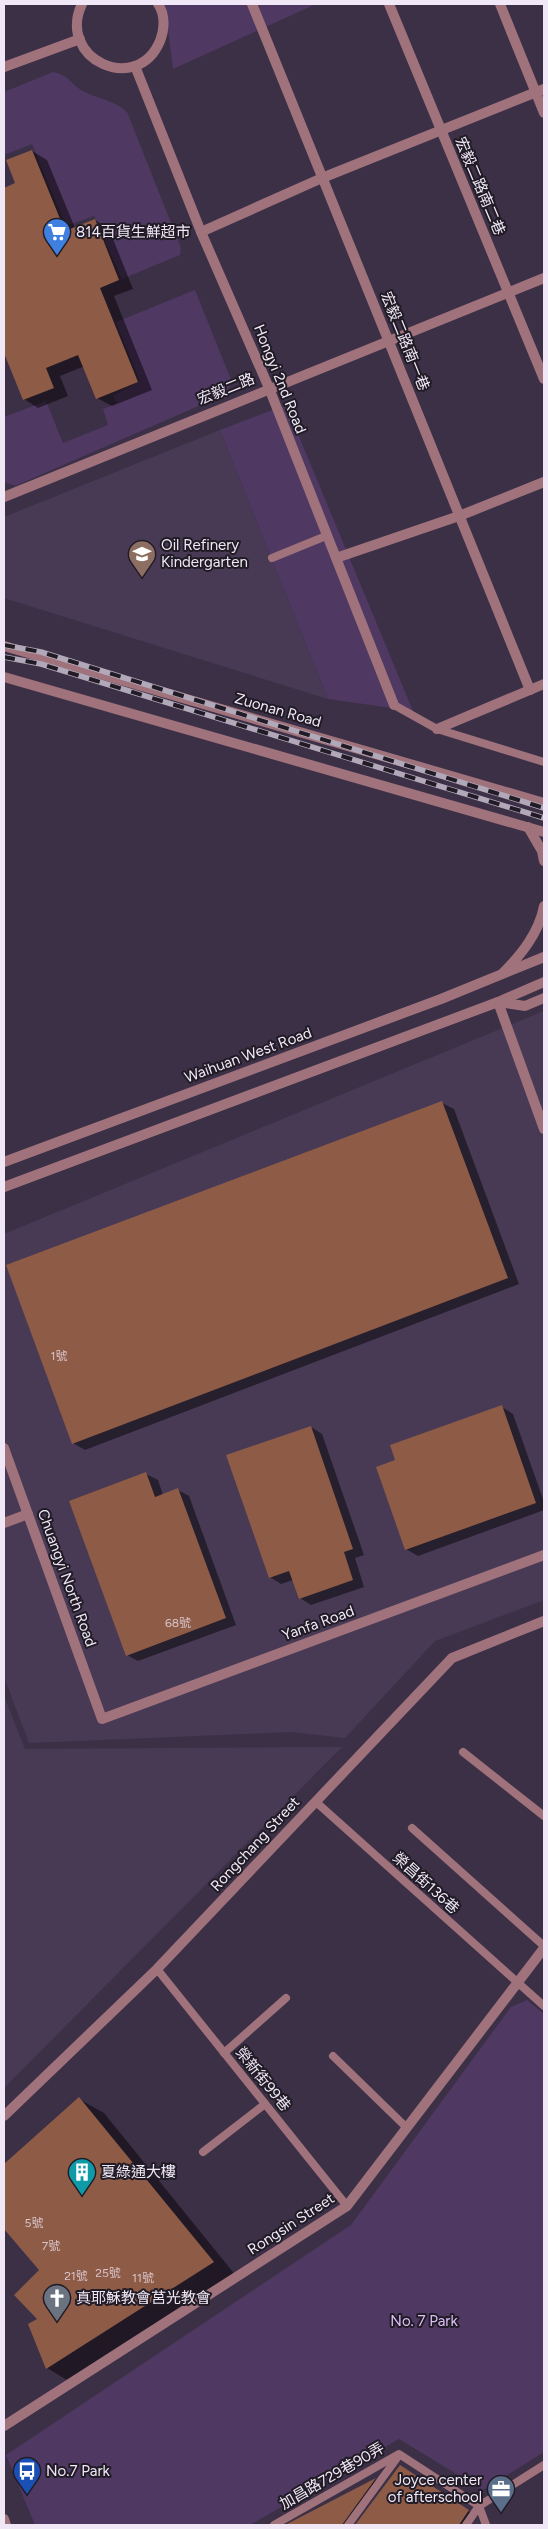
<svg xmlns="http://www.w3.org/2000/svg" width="548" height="2529" viewBox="0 0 548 2529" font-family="Figtree,'Noto Sans TC',sans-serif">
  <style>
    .built { fill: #483a55 }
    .green { fill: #4f3861 }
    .shadow { fill: #0007 }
    .building { fill: #8e5b46 }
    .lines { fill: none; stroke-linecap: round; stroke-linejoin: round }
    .service { stroke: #a0727b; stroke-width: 8 }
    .minor { stroke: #a0727b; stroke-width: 10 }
    .tertiary { stroke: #a0727b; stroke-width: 10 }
    .rail-casing { stroke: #b1a8b9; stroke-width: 5.5 }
    .rail { stroke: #201b25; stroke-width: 4; stroke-dasharray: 11; stroke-linecap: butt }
    .labels { text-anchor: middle; stroke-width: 4; stroke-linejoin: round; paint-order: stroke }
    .number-label { font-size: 12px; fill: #d8c5cb }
    .street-label { font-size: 15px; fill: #f0e8f7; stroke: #201b25 }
    .poi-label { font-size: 15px; fill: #f0e8f7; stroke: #201b25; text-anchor: start }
    .park-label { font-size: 15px; fill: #dcbef7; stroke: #201b25 }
  </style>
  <rect width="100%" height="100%" fill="#3c3047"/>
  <g class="built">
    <polygon points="220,430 328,699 4,598 4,517"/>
    <polygon points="544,1011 544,1600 435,1641 345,1738 291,1732 29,1743 4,1677 4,1234"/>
    <polygon points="4,1696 25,1749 342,1747 4,2088"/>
  </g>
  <g class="green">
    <polygon points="165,4 316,4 173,69"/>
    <path d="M53,72C71,76 70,84 83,91C98,99 114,100 127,112L181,248L180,255L122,279L94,216L66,226L32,144L4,155V92Z"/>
    <polygon points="195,290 232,382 226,394 15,486 4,482 4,417 46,401 63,443 108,425 103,409 117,403 113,396 140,381 116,322"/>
    <polygon points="286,405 413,711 328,699 220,430"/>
    <polygon points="527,2000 544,2014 544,2452 483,2490 399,2439 250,2525 35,2525 6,2455 351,2225 511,2007"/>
  </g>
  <g class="shadow">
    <polygon points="32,151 47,160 75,228 95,220 109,229 133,289 114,296 152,390 112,406 97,398 85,366 60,376 68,396 38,408 24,399 4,350 4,189 17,184"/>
    <polygon points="442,1103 454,1109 519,1284 85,1450 73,1443"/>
    <polygon points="502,1407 513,1414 544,1502 544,1510 418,1556 406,1549 397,1461"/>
    <polygon points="311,1427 322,1434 364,1555 355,1558 364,1587 311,1605 300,1598 293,1580 281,1584 270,1577"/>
    <polygon points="146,1474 158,1480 163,1495 178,1490 189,1496 236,1625 138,1661 127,1655"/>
    <polygon points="79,2099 104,2113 237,2277 72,2383 47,2368 30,2325 39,2319 40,2270 4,2227 4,2165"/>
    <polygon points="400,2467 476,2516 469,2525 356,2525"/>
    <polygon points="376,2479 382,2483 352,2525 288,2525"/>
  </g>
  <g class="building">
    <polygon points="32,150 65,231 95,219 119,280 100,288 138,382 96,399 78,355 46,368 54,388 23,400 4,353 4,188 15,183 6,160"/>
    <polygon points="442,1101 508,1278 72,1444 6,1265"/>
    <polygon points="502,1405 536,1503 405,1550 376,1467 395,1460 390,1445"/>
    <polygon points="311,1426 353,1549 344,1552 353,1580 299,1599 289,1571 269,1578 226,1455"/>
    <polygon points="146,1472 155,1497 178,1488 226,1618 126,1656 69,1501"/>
    <polygon points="79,2097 214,2262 46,2369 28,2324 37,2319 14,2295 39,2270 4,2229 4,2164"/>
    <polygon points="400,2465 469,2510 459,2525 355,2525"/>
    <polygon points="376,2478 342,2525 285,2525"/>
  </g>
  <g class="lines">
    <g class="service">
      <polyline points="272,558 326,536"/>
      <polyline points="394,705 437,729 544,762"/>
      <polyline points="463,1752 544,1816"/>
      <polyline points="316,1802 544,2006"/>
      <polyline points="412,1828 544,1946"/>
      <polyline points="157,1969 347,2206"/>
      <polyline points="224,2053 286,1998"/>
      <polyline points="333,2056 407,2128"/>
      <polyline points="203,2152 265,2104"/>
      <polyline points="274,2525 399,2454 479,2506 486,2525"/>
      <polyline points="348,2525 397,2458"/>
      <polyline points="466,2525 479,2506 544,2465"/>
    </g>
    <g class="minor">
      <path d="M82,4C56,59 137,96 160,41C165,29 165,14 158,4"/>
      <polyline points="252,4 530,690"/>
      <polyline points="389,4 544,379"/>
      <polyline points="500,4 544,113"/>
      <polyline points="135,66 201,232 269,388 394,705"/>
      <polyline points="4,67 80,39"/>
      <polyline points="201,232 322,178 544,89"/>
      <polyline points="4,497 544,278"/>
      <polyline points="336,558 459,516 544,482"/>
      <polyline points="437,729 544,684"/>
      <polyline points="528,827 542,851 544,861"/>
      <path d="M502,974C521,955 539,933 544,906"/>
      <polyline points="544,998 525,1006 498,1002 544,1129"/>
      <polyline points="4,1448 102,1719 544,1555"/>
      <polyline points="4,1523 28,1514"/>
      <polyline points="4,2116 157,1969 452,1658 544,1621"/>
      <polyline points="4,2426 347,2206 544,1948"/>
    </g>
    <g class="tertiary">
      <polyline points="4,646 544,803"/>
      <polyline points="4,677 544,832"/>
      <polyline points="4,1162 441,999 544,957"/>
      <polyline points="4,1187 498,1002 544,982"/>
      <polyline points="4,2519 6,2525"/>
    </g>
    <g class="rail-casing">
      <g id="rail">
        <polyline points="4,645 41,652 544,808"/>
        <polyline points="4,657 41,664 544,818"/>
      </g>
    </g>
    <use href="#rail" class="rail"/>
  </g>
  <defs>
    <g id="supermarket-pin" transform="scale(1.4375)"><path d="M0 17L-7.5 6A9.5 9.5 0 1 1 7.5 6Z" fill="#3f7fe0" stroke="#201b25"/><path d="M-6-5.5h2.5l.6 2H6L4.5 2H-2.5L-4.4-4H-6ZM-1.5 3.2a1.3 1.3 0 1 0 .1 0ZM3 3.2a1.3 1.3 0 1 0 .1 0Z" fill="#fff"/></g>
    <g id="school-pin" transform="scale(1.4375)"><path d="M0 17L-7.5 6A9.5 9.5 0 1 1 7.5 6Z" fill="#8d6e63" stroke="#201b25"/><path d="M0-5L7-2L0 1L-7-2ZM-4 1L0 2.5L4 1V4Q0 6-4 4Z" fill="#fff"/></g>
    <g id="building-pin" transform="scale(1.4375)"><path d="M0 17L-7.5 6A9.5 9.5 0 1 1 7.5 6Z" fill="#0f9aa8" stroke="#201b25"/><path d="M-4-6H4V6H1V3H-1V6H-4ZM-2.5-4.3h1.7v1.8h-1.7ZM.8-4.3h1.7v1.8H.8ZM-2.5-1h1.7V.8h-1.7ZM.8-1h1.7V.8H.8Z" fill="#fff"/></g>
    <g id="church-pin" transform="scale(1.4375)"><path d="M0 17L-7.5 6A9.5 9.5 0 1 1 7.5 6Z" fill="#6b7280" stroke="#201b25"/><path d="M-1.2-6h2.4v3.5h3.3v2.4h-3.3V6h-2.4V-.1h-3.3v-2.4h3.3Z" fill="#fff"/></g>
    <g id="bus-pin" transform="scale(1.4375)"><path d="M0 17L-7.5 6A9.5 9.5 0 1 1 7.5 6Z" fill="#1a4fb4" stroke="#201b25"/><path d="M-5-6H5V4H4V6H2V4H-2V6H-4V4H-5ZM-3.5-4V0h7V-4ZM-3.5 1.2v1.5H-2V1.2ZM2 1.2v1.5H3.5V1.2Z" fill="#fff"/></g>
    <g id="office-pin" transform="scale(1.4375)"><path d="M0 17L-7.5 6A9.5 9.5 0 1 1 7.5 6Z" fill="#5c6f8a" stroke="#201b25"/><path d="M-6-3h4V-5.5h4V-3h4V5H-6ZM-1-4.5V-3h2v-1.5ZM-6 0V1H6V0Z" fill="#fff"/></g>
  </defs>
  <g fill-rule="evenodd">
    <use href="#supermarket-pin" x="57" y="232"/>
    <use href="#school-pin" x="142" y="554"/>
    <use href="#building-pin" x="82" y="2172"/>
    <use href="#church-pin" x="57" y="2298"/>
    <use href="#bus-pin" x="27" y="2471"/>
    <use href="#office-pin" x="501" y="2489"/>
  </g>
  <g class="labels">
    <g class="number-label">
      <text x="59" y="1360">1號</text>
      <text x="178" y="1627">68號</text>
      <text x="34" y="2227">5號</text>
      <text x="51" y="2250">7號</text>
      <text x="108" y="2277">25號</text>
      <text x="76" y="2280">21號</text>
      <text x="143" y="2282">11號</text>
    </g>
    <g class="street-label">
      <text transform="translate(480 186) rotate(67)" y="5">宏毅二路南二巷</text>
      <text transform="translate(405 341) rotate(68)" y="5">宏毅二路南一巷</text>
      <text transform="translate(280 379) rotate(68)" y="5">Hongyi 2nd Road</text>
      <text transform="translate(226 389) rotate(-22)" y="5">宏毅二路</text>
      <text transform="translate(278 710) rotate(16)" y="5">Zuonan Road</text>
      <text transform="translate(248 1055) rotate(-20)" y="5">Waihuan West Road</text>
      <text transform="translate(67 1578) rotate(70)" y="5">Chuangyi North Road</text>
      <text transform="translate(318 1623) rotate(-20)" y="5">Yanfa Road</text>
      <text transform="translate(255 1844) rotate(-47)" y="5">Rongchang Street</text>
      <text transform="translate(426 1883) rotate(42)" y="5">榮昌街136巷</text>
      <text transform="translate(263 2079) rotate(51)" y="5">榮新街99巷</text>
      <text transform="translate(291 2224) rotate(-33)" y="5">Rongsin Street</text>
      <text transform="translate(332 2476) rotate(-30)" y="5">加昌路729巷90弄</text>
    </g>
    <g class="poi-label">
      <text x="76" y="237">814百貨生鮮超市</text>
      <text x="161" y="550">Oil Refinery<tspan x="161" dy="17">Kindergarten</tspan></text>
      <text x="101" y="2177">夏綠通大樓</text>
      <text x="76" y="2303">真耶穌教會莒光教會</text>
      <text x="46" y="2476">No.7 Park</text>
      <text x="482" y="2485" text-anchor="end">Joyce center<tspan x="482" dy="17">of afterschool</tspan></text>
    </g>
    <g class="park-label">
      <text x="424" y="2326">No. 7 Park</text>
    </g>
  </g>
  <rect width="548" height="2529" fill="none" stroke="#f0e8f7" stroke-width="10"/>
</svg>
